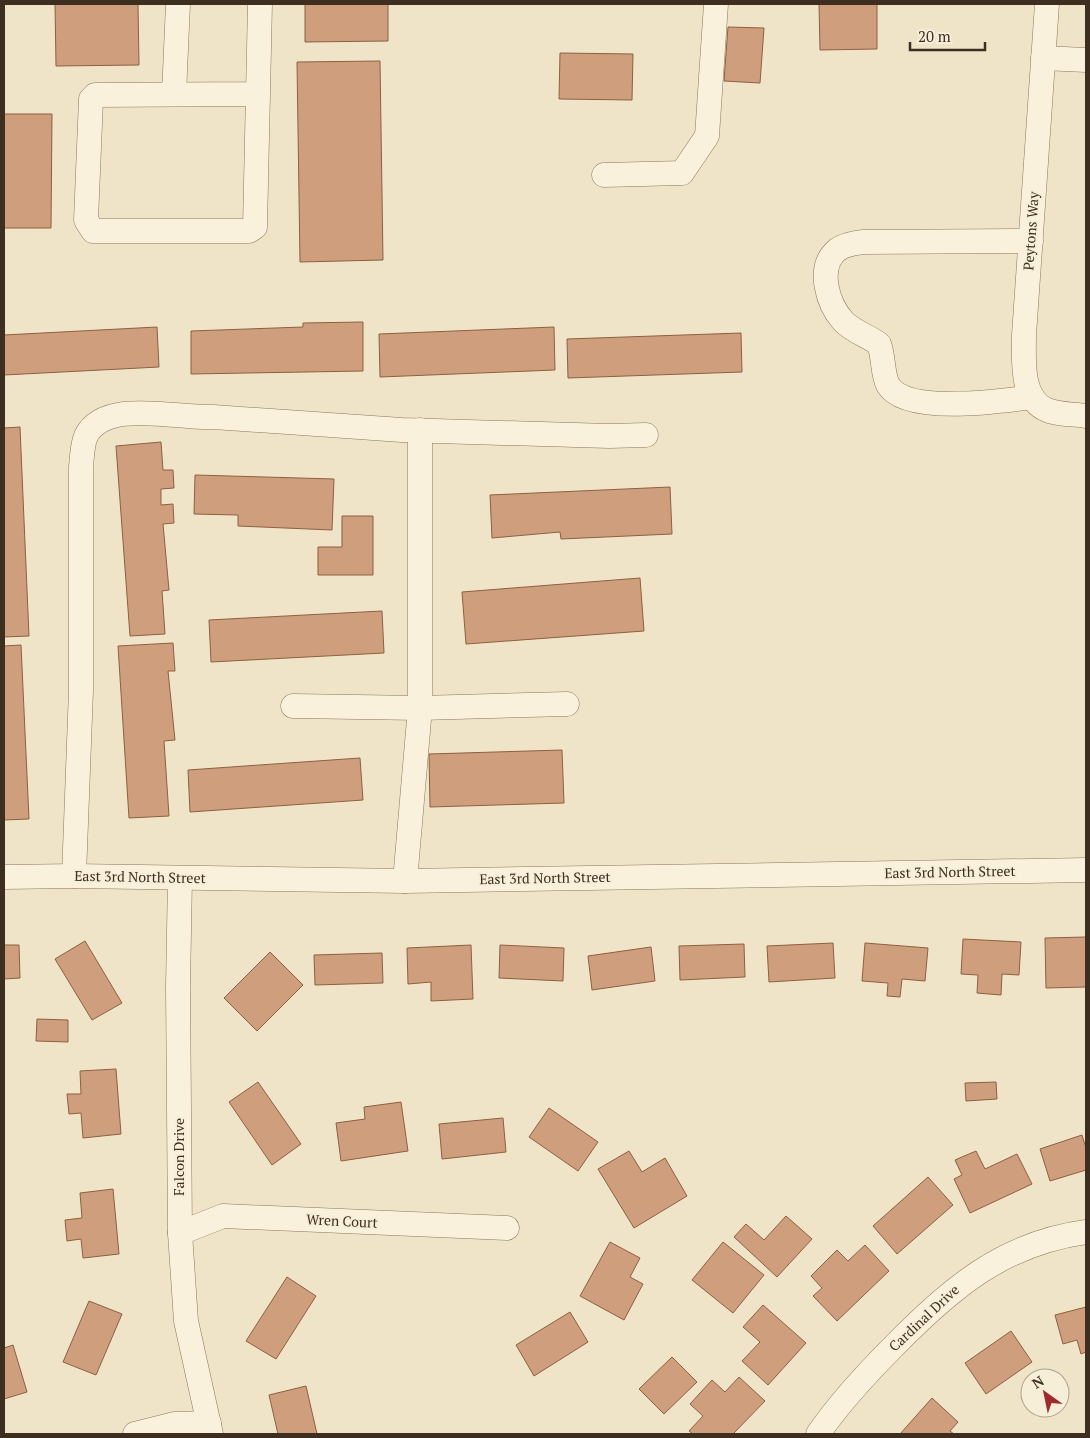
<svg xmlns="http://www.w3.org/2000/svg" width="1090" height="1438" viewBox="0 0 1090 1438" font-family="'PT Serif',serif">
  <style>
    .building { fill: #cf9f7d; stroke: #8d5f41 }
    .lines { fill: none; stroke-linecap: round; stroke-linejoin: round }
    .minor-casing { stroke: #8d765c; stroke-width: 25 }
    .minor { stroke: #faf1dc; stroke-width: 24 }
    .labels { text-anchor: middle; stroke-width: 4; stroke-linejoin: round; paint-order: stroke }
    .street-label { font-size: 14px; fill: #3d2e20; stroke: #f7eed8 }
  </style>
  <rect width="100%" height="100%" fill="#f0e4c8"/>
  <g class="building">
    <polygon points="55,4 138,4 139,65 56,66"/>
    <polygon points="305,4 388,4 388,41 305,42"/>
    <polygon points="819,4 877,4 877,49 820,50"/>
    <polygon points="728,27 764,28 760,83 724,81"/>
    <polygon points="560,53 633,54 632,100 559,99"/>
    <polygon points="380,61 383,260 300,262 297,62"/>
    <polygon points="4,114 52,114 51,228 4,228"/>
    <polygon points="363,322 363,371 191,374 191,331 303,327 303,323"/>
    <polygon points="157,327 159,367 4,375 4,335"/>
    <polygon points="554,327 555,370 380,377 379,334"/>
    <polygon points="741,333 742,372 568,378 567,339"/>
    <polygon points="20,427 29,636 4,637 4,428"/>
    <polygon points="161,442 163,470 173,470 174,488 161,489 161,505 173,504 174,523 163,524 169,590 162,591 165,634 130,636 116,446"/>
    <polygon points="195,475 334,479 332,530 238,526 238,515 194,514"/>
    <polygon points="670,487 672,534 561,539 560,532 492,538 490,495"/>
    <polygon points="342,516 373,516 373,575 318,575 318,547 342,547"/>
    <polygon points="640,578 644,631 466,644 462,592"/>
    <polygon points="382,611 384,653 211,662 209,620"/>
    <polygon points="173,643 175,671 168,671 175,740 164,741 169,816 129,818 118,646"/>
    <polygon points="21,645 29,819 4,820 4,646"/>
    <polygon points="562,750 564,803 430,807 429,754"/>
    <polygon points="360,758 363,800 190,812 188,770"/>
    <polygon points="1086,937 1086,987 1046,988 1045,938"/>
    <polygon points="963,939 1021,942 1019,975 1002,974 1001,995 977,993 978,975 961,974"/>
    <polygon points="85,941 122,1003 92,1020 55,959"/>
    <polygon points="833,943 835,978 769,982 767,946"/>
    <polygon points="865,943 928,948 925,981 902,979 900,997 887,996 888,983 862,981"/>
    <polygon points="744,944 745,977 680,980 679,946"/>
    <polygon points="4,945 19,945 20,978 4,979"/>
    <polygon points="471,945 473,999 431,1001 431,982 408,984 407,948"/>
    <polygon points="500,945 564,948 563,981 499,978"/>
    <polygon points="651,947 655,981 592,990 588,956"/>
    <polygon points="270,952 303,985 257,1031 224,998"/>
    <polygon points="382,953 383,983 315,985 314,955"/>
    <polygon points="37,1019 68,1020 68,1042 36,1041"/>
    <polygon points="116,1069 121,1134 83,1138 81,1113 69,1114 67,1094 81,1094 80,1071"/>
    <polygon points="258,1082 301,1144 272,1165 229,1102"/>
    <polygon points="996,1082 997,1099 966,1101 965,1083"/>
    <polygon points="401,1102 408,1151 341,1161 336,1123 365,1119 364,1107"/>
    <polygon points="549,1108 598,1142 578,1171 529,1137"/>
    <polygon points="503,1118 506,1152 442,1159 439,1124"/>
    <polygon points="1082,1135 1086,1148 1086,1170 1050,1181 1040,1149"/>
    <polygon points="629,1151 642,1172 665,1158 687,1196 634,1228 598,1169"/>
    <polygon points="976,1151 985,1169 1017,1154 1032,1184 970,1213 954,1179 962,1175 955,1160"/>
    <polygon points="928,1177 953,1205 897,1254 873,1226"/>
    <polygon points="113,1189 119,1254 83,1258 81,1239 67,1241 65,1220 82,1218 80,1193"/>
    <polygon points="786,1216 812,1239 777,1277 734,1237 746,1224 764,1240"/>
    <polygon points="610,1242 640,1258 630,1277 643,1284 624,1320 580,1296"/>
    <polygon points="723,1242 764,1275 733,1313 692,1280"/>
    <polygon points="865,1245 889,1271 837,1321 813,1296 822,1288 811,1276 837,1250 848,1261"/>
    <polygon points="287,1277 316,1296 276,1359 246,1341"/>
    <polygon points="89,1301 122,1314 96,1375 63,1362"/>
    <polygon points="763,1305 806,1343 768,1385 742,1361 760,1342 743,1327"/>
    <polygon points="1086,1307 1086,1352 1081,1354 1077,1340 1063,1344 1055,1315"/>
    <polygon points="570,1312 588,1342 534,1376 516,1345"/>
    <polygon points="1011,1331 1032,1362 986,1394 965,1363"/>
    <polygon points="13,1345 27,1392 4,1399 4,1348"/>
    <polygon points="672,1357 697,1382 664,1414 639,1389"/>
    <polygon points="739,1377 765,1401 733,1434 693,1434 689,1431 703,1416 690,1404 712,1380 725,1392"/>
    <polygon points="306,1386 317,1434 278,1434 269,1395"/>
    <polygon points="932,1398 958,1422 950,1431 954,1434 900,1434"/>
  </g>
  <g class="lines">
    <g class="minor-casing">
      <g id="minor">
        <path d="M1047,4L1024,335C1024,359 1020,399 1047,410C1058,415 1075,414 1086,416"/>
        <polyline points="1043,58 1086,60"/>
        <polyline points="174,94 178,4"/>
        <polyline points="258,94 95,95 91,99 86,220 93,231 249,231 255,227 260,4"/>
        <polyline points="604,175 682,173 707,136 716,4"/>
        <path d="M1031,241L863,242C854,243 844,245 837,250C816,268 828,304 843,321C852,331 868,336 879,344C884,357 882,373 888,385C906,415 1002,401 1032,397"/>
        <polyline points="293,706 420,708 567,704"/>
        <path d="M74,876L81,690V467C82,458 82,445 86,436C105,398 178,419 213,417L402,430L609,436L646,435"/>
        <polyline points="4,877 74,876 405,881 1086,870"/>
        <polyline points="180,878 178,986 180,1233 186,1321 211,1434"/>
        <polyline points="405,881 420,708 420,430"/>
        <polyline points="180,1233 223,1216 507,1228"/>
        <polyline points="135,1434 175,1424 209,1423"/>
        <path d="M818,1434C840,1402 867,1373 895,1345C951,1288 1004,1243 1086,1232"/>
      </g>
    </g>
    <use href="#minor" class="minor"/>
  </g>
  <g class="labels">
    <g class="street-label">
      <text transform="translate(1031 231) rotate(-86)" y="5">Peytons Way</text>
      <text transform="translate(950 872) rotate(-1)" y="5">East 3rd North Street</text>
      <text transform="translate(140 877) rotate(1)" y="5">East 3rd North Street</text>
      <text transform="translate(545 878) rotate(-1)" y="5">East 3rd North Street</text>
      <text transform="translate(179 1157) rotate(-90)" y="5">Falcon Drive</text>
      <text transform="translate(342 1221) rotate(3)" y="5">Wren Court</text>
      <text transform="translate(924 1318) rotate(-43)" y="5">Cardinal Drive</text>
    </g>
  </g>
  <rect width="1090" height="1438" fill="none" stroke="#3d2e20" stroke-width="10"/>
  <g transform="translate(1045 1393) rotate(327)"><circle r="24" fill="#f7eed8" stroke="#ada18e"/>
  <path d="M0-4L9 19L0 12L-9 19Z" fill="#9e2a2b"/>
  <text y="-8" font-size="14" font-weight="bold" text-anchor="middle" fill="#3d2e20">N</text>
  </g>
  <path d="M910 42v8h75v-8" fill="none" stroke="#3d2e20" stroke-width="2.5"/>
  <text x="918" y="42" font-size="15" fill="#3d2e20" stroke="#f7eed8" stroke-width="4" paint-order="stroke">20 m</text>
</svg>
